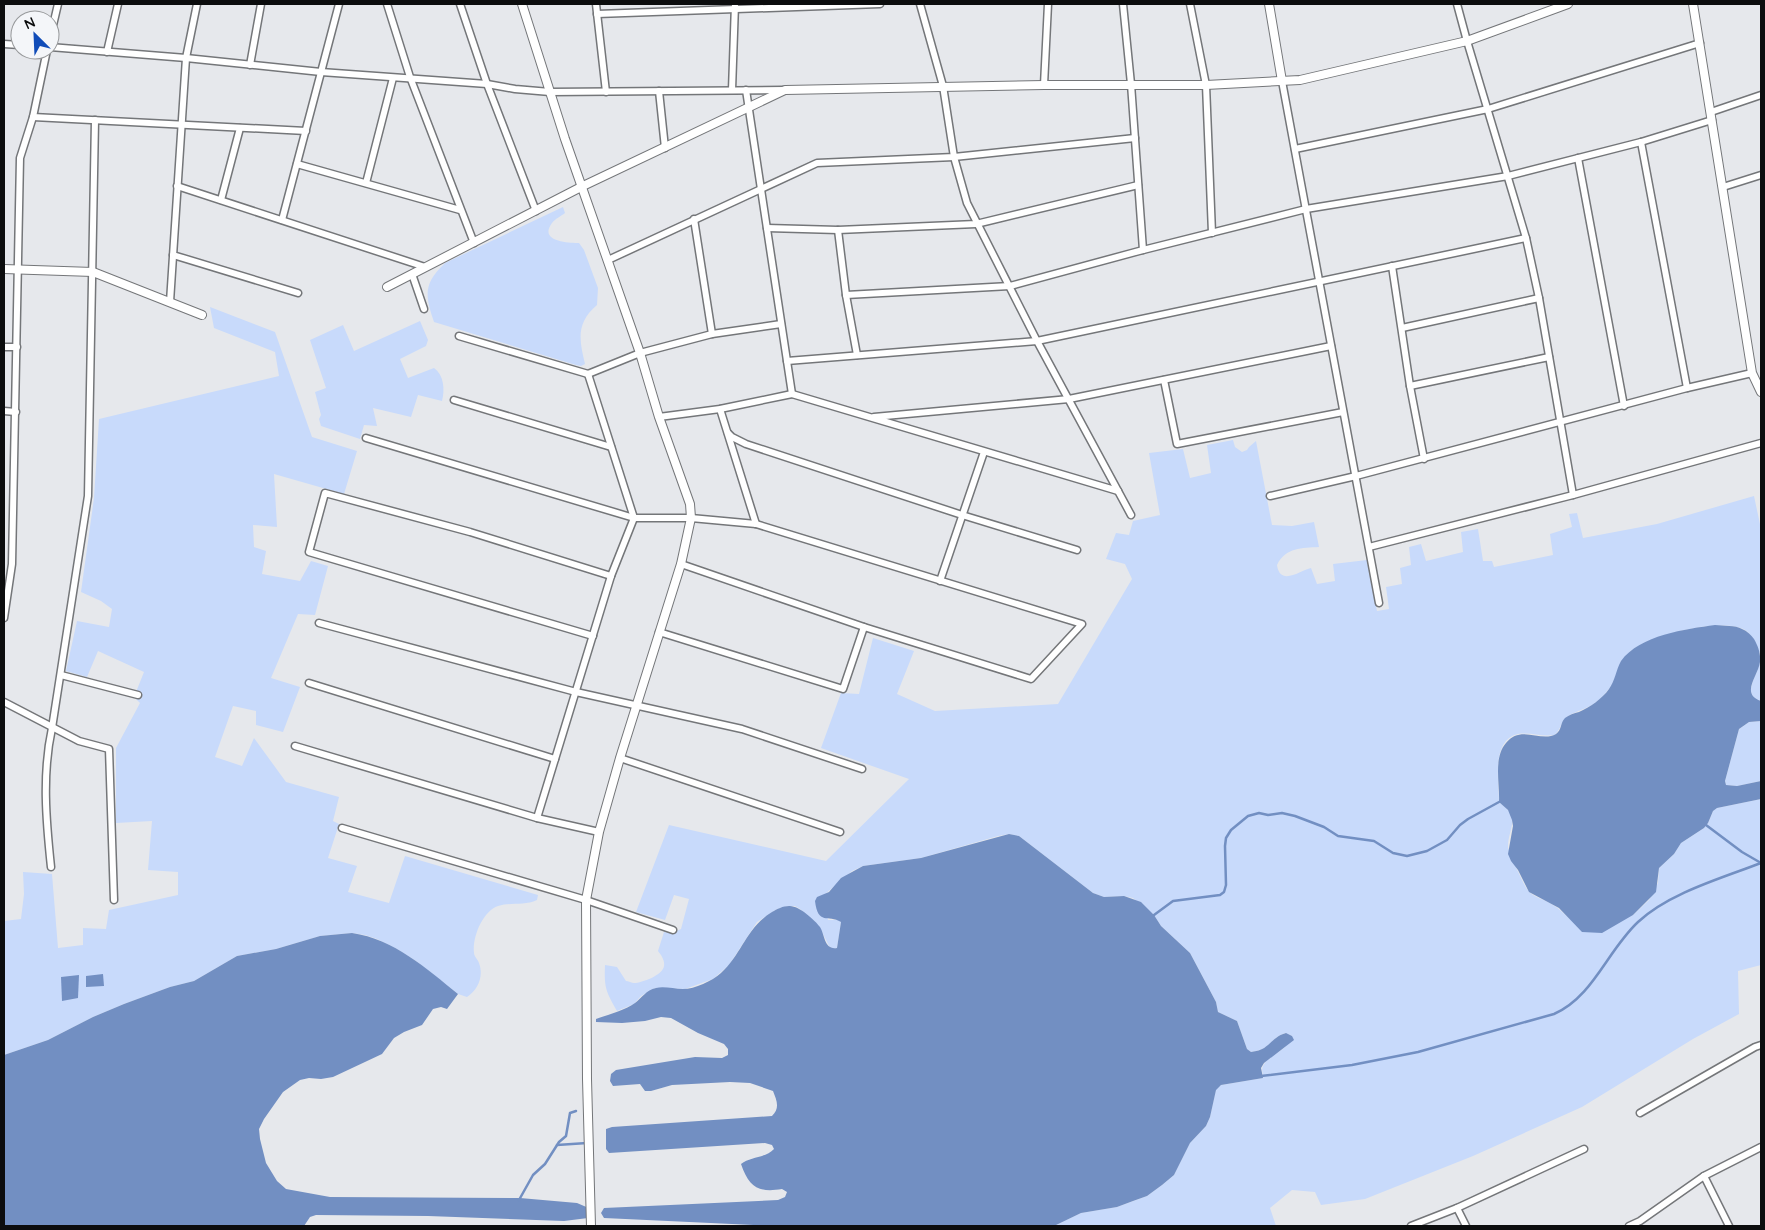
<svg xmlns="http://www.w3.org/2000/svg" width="1765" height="1230" viewBox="0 0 1765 1230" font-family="Quicksand,sans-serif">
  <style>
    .green { fill: #c8dafb }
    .water { fill: #728fc2 }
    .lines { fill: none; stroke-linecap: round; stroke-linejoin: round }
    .stream { stroke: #728fc2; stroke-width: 2.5 }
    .minor-casing { stroke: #747679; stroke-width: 9 }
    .tertiary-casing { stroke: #747679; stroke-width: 10 }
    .minor { stroke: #fff; stroke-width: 6 }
    .tertiary { stroke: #fff; stroke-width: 8 }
  </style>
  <rect width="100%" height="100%" fill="#e6e8ec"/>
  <g class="green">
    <path d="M563,207L565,213C561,216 555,219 552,223C538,242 569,243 579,243L584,250L598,288L597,305C576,323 579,339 585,364L581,366L576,365L434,322C425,295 423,284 445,263Z"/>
    <path d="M210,307L275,332L312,437L357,451L344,494L274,474L277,527L253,525L254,547L266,551L262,574L300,581L311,561L328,566L315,615L298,614L271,678L300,687L283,732L256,725V711L233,706L215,757L242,766L254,738L286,782L339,797L333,821L339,824L328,858L357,866L348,892L389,903L405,856L538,895L537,900C524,906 511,902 498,906C483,911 472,937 474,953C474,956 478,960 479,963C484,976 478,990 467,997L458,994L416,961L397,949L377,939L365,935L352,933L320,936L276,949L237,956L194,981L170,987L124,1004L93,1017L48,1040L4,1055V921L21,919L24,894L23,872L52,874L58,948L83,945V928L106,929L109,910L178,895V872L148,870L152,821L116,823V748L140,703L134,697L144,672L98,651L87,677L66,671L77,621L109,627L112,609L101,601L81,592L94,498L99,419L279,376L275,352L214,328Z"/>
    <path d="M420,321L428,340L426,346L400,359L408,378L434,368C444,375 445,390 442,401L418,395L411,417L373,408L377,426L364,425L360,439L321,426L319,419L321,415L315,392L326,388L310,340L343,325L354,351Z"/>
    <path d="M1233,440L1235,447L1242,452L1247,450L1249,447L1256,441L1272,525L1292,526L1314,522L1319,547C1302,548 1286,547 1277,565C1280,587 1301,570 1311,568L1317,584L1335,581L1333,564L1367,560L1377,611L1389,609L1386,587L1402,584L1400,568L1411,565L1409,547L1421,544L1426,561L1463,552L1461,532L1478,529L1483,561H1492L1494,567L1553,555L1550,534L1572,527L1569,514L1577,513L1583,538L1657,524L1754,496L1761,529V701C1739,694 1760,674 1760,659C1761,652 1757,647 1754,641C1751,637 1750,633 1745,630C1723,617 1650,635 1631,651C1617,664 1619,678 1608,690C1603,697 1595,704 1588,707C1580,711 1570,713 1564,720C1560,725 1560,731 1554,735C1542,737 1530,732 1518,734C1491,740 1499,782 1499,802C1522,818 1508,828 1508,847C1509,853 1523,883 1527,889C1533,898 1545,899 1553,905C1560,909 1565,915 1571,920L1633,915L1649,900L1658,883L1659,868L1674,854L1681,843L1704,828L1708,823L1713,811L1717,808L1761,799V965L1738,971L1739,1014L1693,1039L1582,1107L1473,1156L1365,1199L1321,1205L1315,1192L1292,1190L1270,1208L1276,1226H1054L1081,1213L1117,1207L1147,1196L1162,1185L1174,1175L1190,1143L1206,1126L1210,1117L1216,1089L1221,1085L1263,1078C1263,1074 1261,1069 1263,1066C1267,1057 1279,1053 1285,1047C1288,1044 1290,1039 1292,1036L1285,1033C1269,1039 1272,1049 1251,1052L1247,1049L1237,1021L1218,1012L1216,1002L1190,953L1161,926L1154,915L1133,898L1124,896L1104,897L1093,893L1019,836L1009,834L998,836L921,858L863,866L852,871L824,895L828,920H838L841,922L837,948H832L829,946L822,932L815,922L800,909L795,906H788L777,909L757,922L729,965L713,979L685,989L655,988L641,996L634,1004L617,1011C606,991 604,988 605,965L617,967L626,981C628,981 632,983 634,983C642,983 663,975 664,966C665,960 661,955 658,951L664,932L672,933L681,929L689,899L674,895L665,920L636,912L669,825L826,861L909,779L821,748L841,693L859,694L873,638L914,651L897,694L935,711L1058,704L1132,579L1125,564L1106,559L1116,533L1129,535L1133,521L1160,515L1149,453L1183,449L1190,478L1211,473L1207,445Z"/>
    <polygon points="1761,721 1761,781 1737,786 1726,785 1725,781 1739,729 1749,722"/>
  </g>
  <g class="water">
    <path d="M1715,625C1724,626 1735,625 1742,629C1747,631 1751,635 1754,639C1758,646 1761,654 1760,662C1758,676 1740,694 1761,701V721L1749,722L1739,729L1725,781L1726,785L1737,786L1761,781V799L1717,808L1713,811L1708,823L1704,828L1681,843L1674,854L1659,868L1656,892L1633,915L1602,933L1582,932L1559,908L1529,892L1518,870L1511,861L1508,854L1513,826L1512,820L1508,810L1499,802C1500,784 1493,758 1506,743C1521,724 1541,743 1556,734C1562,730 1560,723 1565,718C1569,715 1574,713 1579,712C1590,707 1602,699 1609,689C1615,681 1616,670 1621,661C1640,635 1686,629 1715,625Z"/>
    <path d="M1009,834L1019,836L1093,893L1104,897L1124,896L1141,902L1154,915L1161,926L1190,953L1216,1002L1218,1012L1237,1021L1247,1049L1251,1052C1271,1050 1269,1038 1286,1033L1292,1036L1294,1040L1264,1063L1261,1068L1263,1078L1221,1085L1216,1090L1210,1117L1206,1126L1190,1143L1174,1175L1162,1185L1147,1196L1133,1201L1117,1207L1081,1213L1054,1226H777L604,1218L601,1213L604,1208L778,1200L785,1197L787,1192L782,1189C758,1193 749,1187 741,1164C751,1156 766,1158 774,1149L772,1145L765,1143L609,1153L606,1149V1129L612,1127L772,1116C780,1108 777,1101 773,1091L750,1083L730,1082L672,1085L651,1091H645L640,1084L613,1086L610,1081L611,1074L616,1070L695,1057L722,1058L728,1055V1049L724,1044L698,1033L671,1018L661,1017L645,1021L622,1023L596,1022V1019C607,1015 626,1010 635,1003C642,998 646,990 656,988C664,986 674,989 683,989C695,989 712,981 721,973C742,954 746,928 772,912C777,909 783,906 789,906C798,905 815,920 820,927C825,935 824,950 837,948L841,922C828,914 818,926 815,901L817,897L829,892L841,878L863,866L921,858Z"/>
    <path d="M352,933C394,939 427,969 458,994L447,1009L441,1007L433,1009L422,1025L404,1032L394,1038L382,1054L333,1077L321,1079L309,1078L300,1080L283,1092L264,1119L259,1129L260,1139L266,1163L277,1181L286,1189L330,1197L520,1198L577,1203L591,1209L588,1218L564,1221L428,1216L316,1215L310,1217L304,1226H4V1055L48,1040L93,1017L124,1004L170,987L194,981L237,956L276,949L320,936Z"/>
    <polygon points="103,974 104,986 86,987 86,976"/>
    <polygon points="79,975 78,998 62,1001 61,977"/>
  </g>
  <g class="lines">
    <g class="stream">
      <polyline points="1706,825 1742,852 1761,863"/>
      <polyline points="1154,915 1173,901 1220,895 1224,892 1226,885 1225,846 1226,838 1231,830 1248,816 1259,813 1268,815 1282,813 1295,816 1324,827 1338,836 1374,841 1393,853 1407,856 1427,851 1447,840 1460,825 1468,819 1499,802"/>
      <path d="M1261,1076L1352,1065L1418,1052L1554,1014C1593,997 1607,951 1638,922C1669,893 1722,878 1761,863"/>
      <polyline points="557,1145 587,1143"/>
      <polyline points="519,1200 533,1175 545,1164 559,1142 566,1136 570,1113 576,1111"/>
    </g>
    <g class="minor-casing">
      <g id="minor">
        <polyline points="387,4 410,77 474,243"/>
        <polyline points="460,4 487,84 536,211"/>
        <polyline points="596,4 606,92"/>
        <polyline points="920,4 943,86 954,157 967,203 1037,341 1131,515"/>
        <polyline points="1123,4 1131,84 1143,250"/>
        <polyline points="1190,4 1206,85 1212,233"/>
        <polyline points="1457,4 1467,41 1526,238 1539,298 1573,495"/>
        <polyline points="597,14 880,4"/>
        <polyline points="50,38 58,4"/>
        <polyline points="4,44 20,45"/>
        <polyline points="50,47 186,58 321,72 487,84 515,89 550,92 784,90"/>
        <polyline points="107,52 118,4"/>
        <polyline points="250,65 261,4"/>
        <polyline points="1282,81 1379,603"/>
        <polyline points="1044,85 1048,4"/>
        <polyline points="732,90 735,4"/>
        <polyline points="746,90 792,394"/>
        <polyline points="659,91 665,148"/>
        <polyline points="1711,112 1761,95"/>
        <polyline points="33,117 306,131"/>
        <polyline points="1641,142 1687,388"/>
        <polyline points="1295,149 1488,109 1700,43"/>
        <polyline points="1578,158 1624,406"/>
        <polyline points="297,164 460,210"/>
        <polyline points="366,183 393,78"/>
        <polyline points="177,186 425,267"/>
        <polyline points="1723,187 1761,175"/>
        <polyline points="221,200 240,128"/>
        <polyline points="694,219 712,334"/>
        <polyline points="282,220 339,4"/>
        <polyline points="767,228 838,230 976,224 1138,185"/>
        <polyline points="838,230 846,295 857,355"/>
        <polyline points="173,255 298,293"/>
        <polyline points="608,260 817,163 954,157 1135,138"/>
        <polyline points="1392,266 1410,386 1424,459"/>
        <polyline points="412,274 424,309"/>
        <polyline points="846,295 1010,286 1143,250 1306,209 1508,176 1641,142 1712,120"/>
        <polyline points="170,302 186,58 197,4"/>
        <polyline points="1402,328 1539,298"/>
        <polyline points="459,336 588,374 640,353 712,334 781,324"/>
        <polyline points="4,347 17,347"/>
        <polyline points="787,361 1037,341 1526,238"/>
        <polyline points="1164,380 1177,444 1343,412"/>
        <polyline points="1410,386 1549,357"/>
        <polyline points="454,400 611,447"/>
        <polyline points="720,409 756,524"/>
        <polyline points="4,411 16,412"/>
        <polyline points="659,417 720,409 792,394 1118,491"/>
        <polyline points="874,417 1069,399 1331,346"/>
        <polyline points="728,433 732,437 746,444 962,515 1077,550"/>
        <polyline points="366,438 634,518 691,518 756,524 1082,624 1031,679 864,627 681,564"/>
        <polyline points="1270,496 1356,476 1687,388 1752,373"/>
        <polyline points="1369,547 1573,495 1761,443"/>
        <polyline points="940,581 984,452"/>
        <polyline points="4,618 12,564 20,158 33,117 47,50"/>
        <polyline points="319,623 576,692 742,729 862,769"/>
        <polyline points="659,632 843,689 864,627"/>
        <polyline points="593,636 309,552 325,493 470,532 611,576"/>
        <polyline points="61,675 138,695"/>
        <polyline points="309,683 555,759"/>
        <polyline points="4,702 79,741 109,749 114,900"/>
        <polyline points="295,746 537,818 599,832"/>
        <polyline points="620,758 840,832"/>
        <polyline points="537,818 611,576 634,518 588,374"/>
        <polyline points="342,828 586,900 673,930"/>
        <path d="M51,867C46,820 42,774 52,728L88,496L95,120"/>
        <polyline points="1640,1113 1755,1047 1761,1045"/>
        <polyline points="1704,1176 1729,1226"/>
        <polyline points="1457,1208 1466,1226"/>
        <polyline points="1411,1226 1457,1208 1584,1149"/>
        <polyline points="1629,1226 1640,1221 1704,1176 1761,1147"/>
      </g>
    </g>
    <g class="tertiary-casing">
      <g id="tertiary">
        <polyline points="522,4 565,139 640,353 659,417 690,504 691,518 681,564 620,758 599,832 586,900 587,1079 591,1226"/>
        <polyline points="1269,4 1282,81"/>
        <polyline points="1693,4 1752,373 1761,392"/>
        <polyline points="4,269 93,272 202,315"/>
        <polyline points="387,287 583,186 785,90 1044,85 1206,85 1300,80 1467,41 1568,4"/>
      </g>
    </g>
    <use href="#minor" class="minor"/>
    <use href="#tertiary" class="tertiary"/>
  </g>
  <rect width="1765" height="1230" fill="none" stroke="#0c0d0e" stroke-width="10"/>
  <g transform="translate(35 35) rotate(336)"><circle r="24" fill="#f4f6f9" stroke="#97999b"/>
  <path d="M0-4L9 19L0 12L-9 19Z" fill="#104cb8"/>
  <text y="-8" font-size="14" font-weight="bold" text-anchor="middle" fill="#0c0d0e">N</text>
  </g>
</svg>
